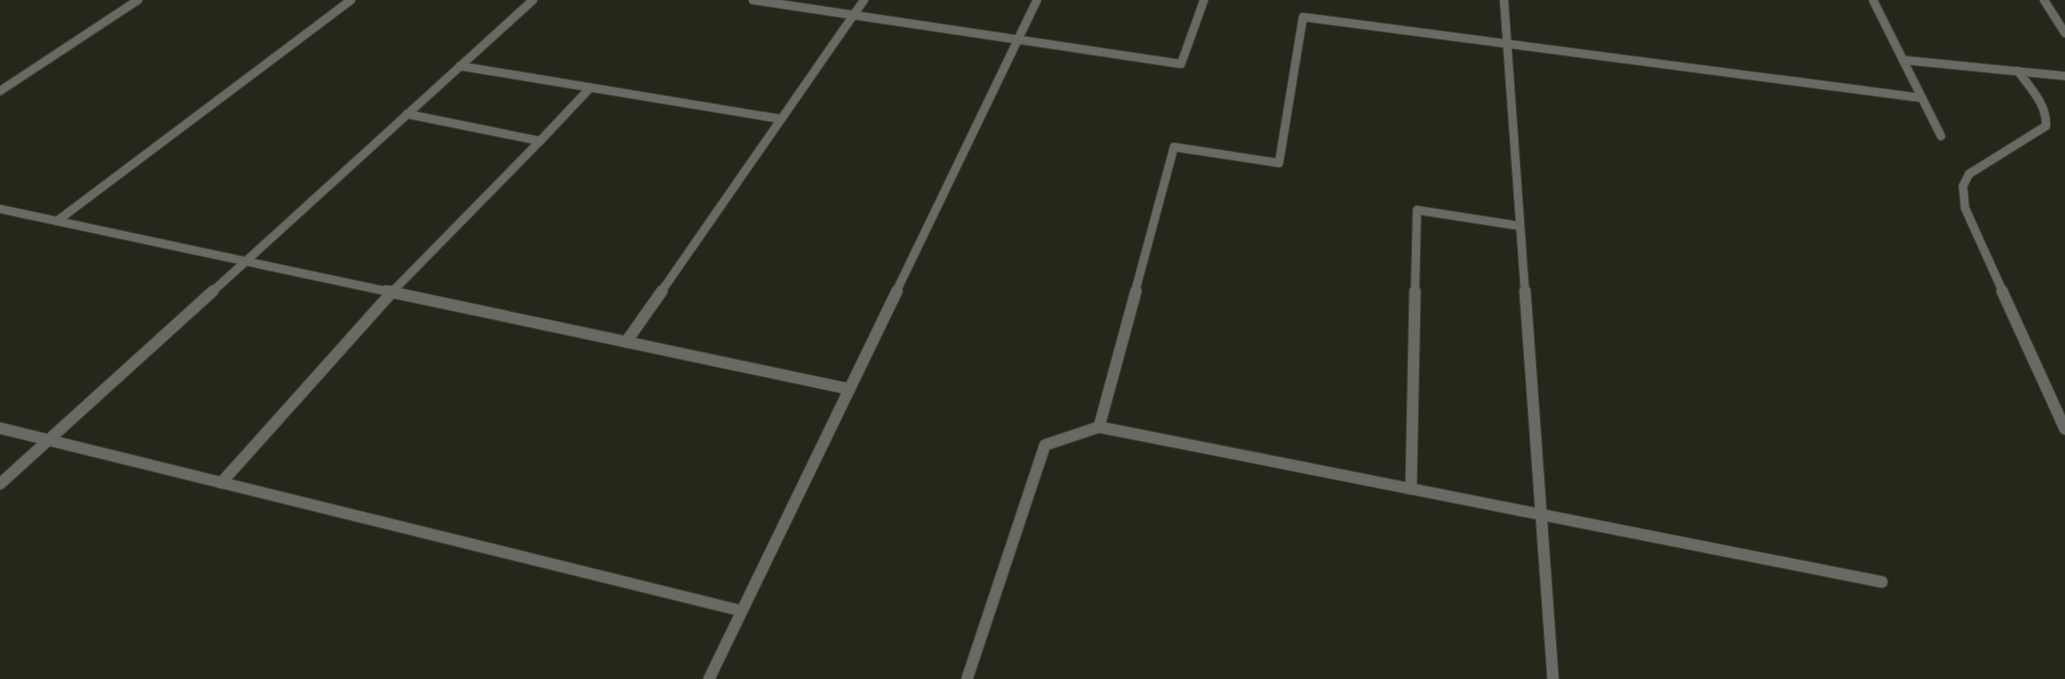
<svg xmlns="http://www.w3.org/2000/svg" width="2065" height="679" viewBox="0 0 2065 679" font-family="'DM Sans',sans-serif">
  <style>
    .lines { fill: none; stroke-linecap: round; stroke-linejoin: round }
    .minor-far1-casing { stroke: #3f4236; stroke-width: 10 }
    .minor-casing { stroke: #3f4236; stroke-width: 13 }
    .minor-far1 { stroke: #696a63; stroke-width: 8 }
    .minor { stroke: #696a63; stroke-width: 11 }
  </style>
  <rect width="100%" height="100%" fill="#24271a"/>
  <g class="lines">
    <g class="minor-far1-casing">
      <g id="minor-far1">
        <polyline points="753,0 1181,64 1204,0"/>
        <polyline points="1504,0 1525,292"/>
        <polyline points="1873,0 1941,136"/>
        <polyline points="2044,0 2065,33"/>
        <polyline points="1903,60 2065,76"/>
        <polyline points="460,66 781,119"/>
        <polyline points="0,91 138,0"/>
        <polyline points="540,141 590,88"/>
        <polyline points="0,209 390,292"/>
        <polyline points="57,221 351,0"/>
        <polyline points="212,292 533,0"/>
        <polyline points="392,292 540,141 407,114"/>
        <polyline points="661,292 864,0"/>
        <polyline points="896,292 1037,0"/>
        <polyline points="1135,292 1174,147 1279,163 1303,17 1922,98"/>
        <polyline points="1415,292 1417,210 1520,226"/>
        <path d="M2003,292L1965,208L1963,186L1969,174L2046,126C2047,104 2030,88 2018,71"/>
      </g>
    </g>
    <g class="minor-casing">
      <g id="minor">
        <polyline points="386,291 849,389"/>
        <polyline points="1136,291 1099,427 1882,582"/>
        <polyline points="1525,291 1553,679"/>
        <polyline points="2002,291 2065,429"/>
        <polyline points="626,342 662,291"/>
        <polyline points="0,428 742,611"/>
        <polyline points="221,483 393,291"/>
        <polyline points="0,484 213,291"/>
        <polyline points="1411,489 1415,291"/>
        <polyline points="709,679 897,291"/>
        <polyline points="967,679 1045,445 1099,427"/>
      </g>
    </g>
    <use href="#minor-far1" class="minor-far1"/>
    <use href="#minor" class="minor"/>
  </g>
</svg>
